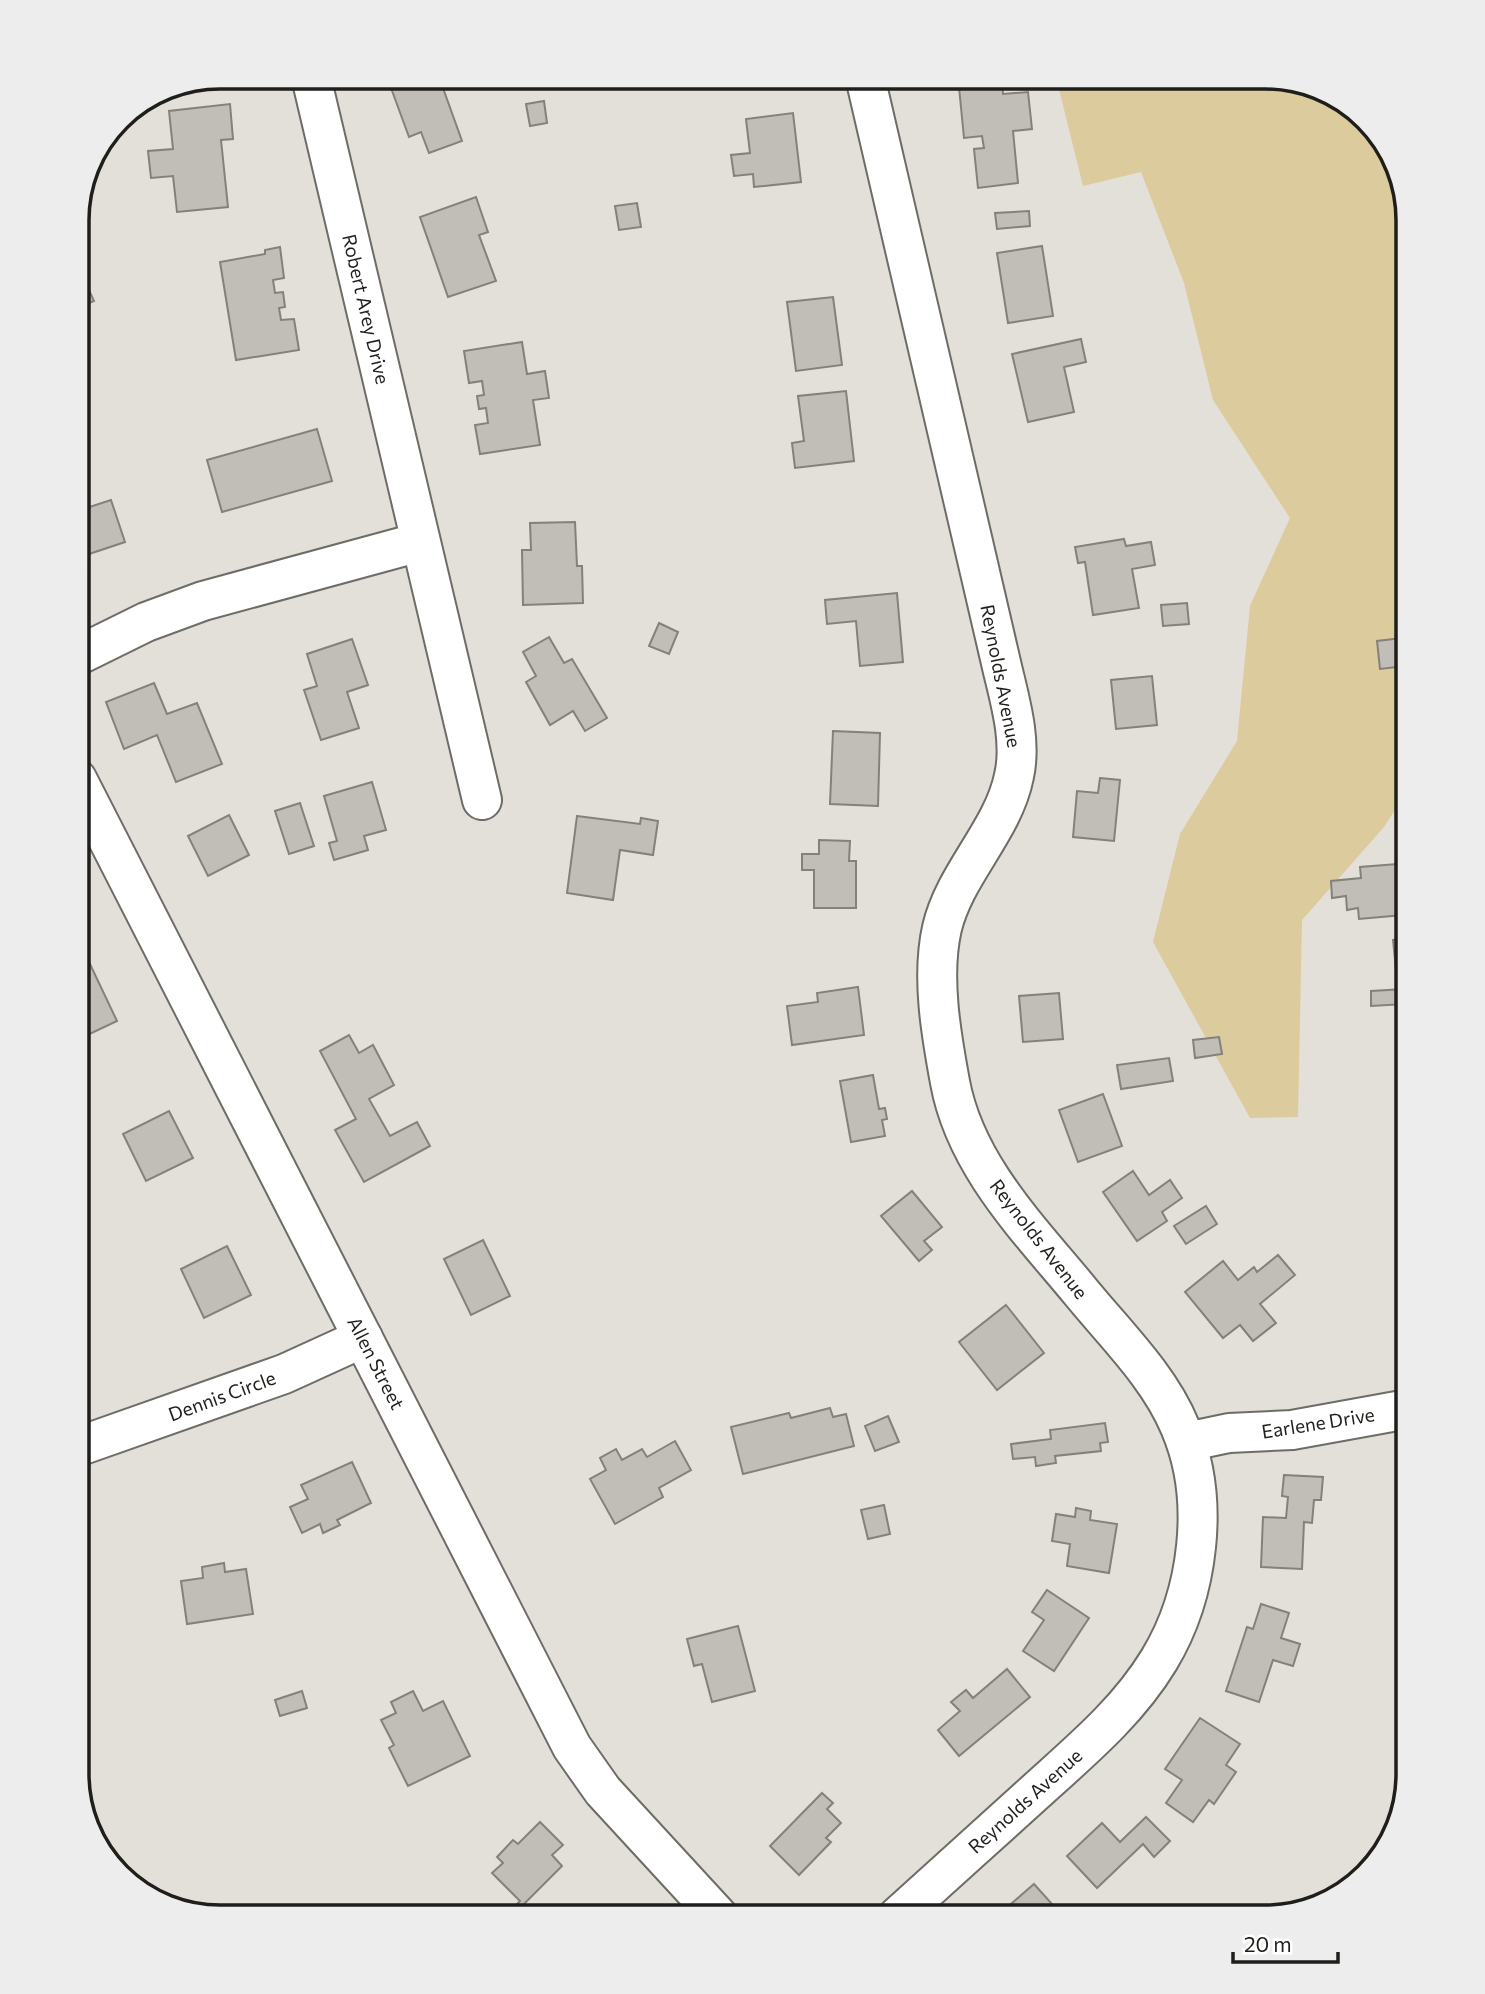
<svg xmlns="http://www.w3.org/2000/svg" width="1485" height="1994" viewBox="0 0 1485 1994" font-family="Commissioner,sans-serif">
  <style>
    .green { fill: #dccb9c }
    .building { fill: #c0beb7; stroke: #84817b; stroke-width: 2 }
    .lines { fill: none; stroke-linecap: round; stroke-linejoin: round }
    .minor-casing { stroke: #6e6c66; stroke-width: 42 }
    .minor { stroke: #fff; stroke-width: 38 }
    .labels { text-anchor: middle; stroke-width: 5; stroke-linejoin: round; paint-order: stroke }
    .street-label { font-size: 19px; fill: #1f1e1b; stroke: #fff }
    .rim { fill: none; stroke: #1f1e1b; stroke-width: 3.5 }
  </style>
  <rect width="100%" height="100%" fill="#e2e0d8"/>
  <polygon class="green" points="1056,77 1274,77 1337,96 1389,148 1408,220 1408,701 1396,731 1408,742 1408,790 1384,827 1302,920 1298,1117 1250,1118 1153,942 1180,834 1237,741 1250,606 1290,518 1213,400 1184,283 1141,172 1083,186"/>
  <g class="building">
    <polygon points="387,77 439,77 462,141 429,153 421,132 409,137"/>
    <polygon points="736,77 789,77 789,78 737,87"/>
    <polygon points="958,77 1002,77 1003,94 1028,92 1032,129 1013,131 1018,183 978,188 974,149 984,148 982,136 964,138"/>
    <polygon points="544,101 547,123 530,126 526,104"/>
    <polygon points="230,104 233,139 221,140 228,207 177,212 173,176 151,178 148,151 173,149 169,111"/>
    <polygon points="793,113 801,182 754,187 753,174 734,176 731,155 750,153 746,119"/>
    <polygon points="476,197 488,232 479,235 496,281 448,297 420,217"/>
    <polygon points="637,203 641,227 619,230 615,206"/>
    <polygon points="1029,211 1030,226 997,229 995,213"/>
    <polygon points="1042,246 1053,316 1008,323 997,253"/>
    <polygon points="280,247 284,278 273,280 275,293 283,292 285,307 279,308 281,320 294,319 299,350 236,360 220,262 265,254 265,250"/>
    <polygon points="78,266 94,301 77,308 77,267"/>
    <polygon points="833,297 842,365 796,371 787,302"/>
    <polygon points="1081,339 1086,362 1064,367 1074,412 1028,422 1012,354"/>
    <polygon points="522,342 527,374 545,371 549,398 533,400 540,445 480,454 475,425 488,423 486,408 479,409 477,396 484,395 482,381 469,383 464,351"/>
    <polygon points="846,391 854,461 795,468 792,443 804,441 798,396"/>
    <polygon points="317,429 332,481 222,512 207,460"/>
    <polygon points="111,500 125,542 77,558 77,511"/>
    <polygon points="575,522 577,566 582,566 583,603 523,605 522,550 531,550 530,523"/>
    <polygon points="1124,539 1126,546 1151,542 1155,565 1132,569 1139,608 1093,615 1085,562 1078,563 1075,547"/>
    <polygon points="897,593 903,662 860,666 856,621 827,624 825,600"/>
    <polygon points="1187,603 1189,624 1163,626 1161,605"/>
    <polygon points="659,623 678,632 669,654 649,646"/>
    <polygon points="549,637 564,663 572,659 607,718 585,731 573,711 550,725 526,682 536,676 523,652"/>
    <polygon points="1402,638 1405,666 1380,669 1377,641"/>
    <polygon points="352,639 368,685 347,692 359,728 321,740 304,690 317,686 307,654"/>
    <polygon points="1152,676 1157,725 1116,729 1111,680"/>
    <polygon points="154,683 167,714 197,703 222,764 176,782 157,735 124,749 106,702"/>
    <polygon points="833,731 880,733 878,806 830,804"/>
    <polygon points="1100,778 1120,780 1114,841 1073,837 1077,791 1098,793"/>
    <polygon points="372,782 386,830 364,836 368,850 334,860 329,843 337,841 324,796"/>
    <polygon points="300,803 314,846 289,854 275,811"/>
    <polygon points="229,815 249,855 208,876 188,836"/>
    <polygon points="577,816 640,824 641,818 658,821 653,855 620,850 613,900 567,893"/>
    <polygon points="819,840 850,841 849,861 856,861 856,908 814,908 814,870 802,870 802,854 819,854"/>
    <polygon points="1397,864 1403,915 1359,919 1358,908 1347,910 1346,896 1332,898 1331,881 1361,878 1360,867"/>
    <polygon points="1408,939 1408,1016 1406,1016 1405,1004 1371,1006 1371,991 1405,989 1404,970 1396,970 1393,940"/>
    <polygon points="89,962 117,1021 77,1040 77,967"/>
    <polygon points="858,987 864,1035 792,1045 787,1006 818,1002 817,993"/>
    <polygon points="1059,993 1063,1039 1023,1042 1019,996"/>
    <polygon points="349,1035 359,1053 373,1045 394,1085 369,1099 390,1136 417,1122 430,1146 364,1182 335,1130 356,1119 320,1051"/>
    <polygon points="1219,1037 1222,1054 1195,1058 1193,1040"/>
    <polygon points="1169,1058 1173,1081 1121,1089 1117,1065"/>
    <polygon points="873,1075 879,1109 885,1108 887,1119 882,1120 885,1136 851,1142 840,1081"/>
    <polygon points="1103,1094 1122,1146 1078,1162 1059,1110"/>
    <polygon points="169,1111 193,1158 146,1181 123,1134"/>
    <polygon points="1133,1171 1149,1195 1170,1180 1182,1198 1162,1212 1167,1221 1137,1241 1103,1192"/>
    <polygon points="912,1191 942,1227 924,1241 932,1250 919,1261 881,1216"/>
    <polygon points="1206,1206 1217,1224 1186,1244 1174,1226"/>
    <polygon points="483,1240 510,1296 471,1315 444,1259"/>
    <polygon points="227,1246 251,1295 204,1318 181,1269"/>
    <polygon points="1278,1255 1295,1275 1260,1304 1276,1323 1253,1341 1240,1325 1223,1338 1185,1292 1223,1261 1238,1280 1254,1267 1257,1272"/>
    <polygon points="1006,1305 1044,1353 997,1390 959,1342"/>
    <polygon points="830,1408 833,1417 846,1414 854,1446 743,1474 731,1427 789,1413 791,1418"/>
    <polygon points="888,1416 899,1442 875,1451 865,1426"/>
    <polygon points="1105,1423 1108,1442 1100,1443 1101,1451 1055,1456 1056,1463 1036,1466 1035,1457 1013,1459 1011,1444 1051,1439 1050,1430"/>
    <polygon points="675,1441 691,1470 659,1488 663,1497 615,1524 590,1479 606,1470 600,1458 616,1449 622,1460 642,1449 647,1457"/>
    <polygon points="352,1462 371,1503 337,1520 340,1525 323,1533 320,1524 302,1533 290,1507 308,1499 301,1485"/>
    <polygon points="1284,1475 1323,1477 1321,1500 1314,1500 1312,1523 1304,1522 1302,1569 1261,1567 1263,1517 1286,1518 1288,1497 1282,1496"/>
    <polygon points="884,1505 890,1534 868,1539 861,1510"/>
    <polygon points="1076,1508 1091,1511 1090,1520 1117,1524 1109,1573 1067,1566 1070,1544 1052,1541 1056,1514 1075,1517"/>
    <polygon points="224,1563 225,1572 246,1569 253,1614 187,1624 181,1581 203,1578 202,1567"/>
    <polygon points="1047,1590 1089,1618 1054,1671 1023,1651 1044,1620 1032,1612"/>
    <polygon points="1261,1604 1289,1613 1281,1638 1300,1644 1293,1666 1273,1660 1259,1702 1226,1691 1247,1627 1253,1629"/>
    <polygon points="738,1626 755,1691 712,1702 702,1664 694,1666 687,1639"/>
    <polygon points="1007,1669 1030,1697 959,1756 938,1730 960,1711 951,1702 966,1690 973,1698"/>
    <polygon points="302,1691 307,1708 280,1716 275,1700"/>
    <polygon points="413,1691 423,1711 443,1701 470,1756 408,1786 389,1748 394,1745 381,1720 396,1713 391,1702"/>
    <polygon points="1200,1718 1240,1744 1226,1765 1236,1772 1214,1804 1209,1800 1193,1822 1166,1803 1182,1780 1165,1769"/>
    <polygon points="822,1793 833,1803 827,1809 841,1823 826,1838 831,1842 799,1875 770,1846"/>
    <polygon points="1146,1817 1170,1841 1154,1857 1143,1844 1097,1888 1067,1856 1102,1823 1120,1842"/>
    <polygon points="540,1822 563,1845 552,1855 562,1866 523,1905 535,1917 504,1917 520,1901 492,1873 503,1863 497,1857 513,1840 518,1844"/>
    <polygon points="1034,1884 1061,1914 1057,1917 996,1917"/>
  </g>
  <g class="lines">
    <g class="minor-casing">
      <g id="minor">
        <polyline points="311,77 482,800"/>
        <path d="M865,77L1002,667C1010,701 1022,741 1014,776C1003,831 955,873 942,928C931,976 941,1034 950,1082C965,1165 1029,1229 1080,1291C1115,1334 1159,1376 1180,1427C1211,1499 1199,1594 1159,1660C1127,1713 1078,1753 1033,1794C988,1835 942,1876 897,1917"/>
        <polyline points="77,656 146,622 203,601 420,542"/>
        <polyline points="77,779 572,1747 603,1791 719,1917"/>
        <polyline points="1186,1442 1229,1433 1292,1430 1408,1409"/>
        <polyline points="77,1447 284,1374 363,1338"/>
      </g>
    </g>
    <use href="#minor" class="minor"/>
  </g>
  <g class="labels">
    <g class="street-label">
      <text transform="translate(366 309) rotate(77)" y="7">Robert Arey Drive</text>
      <text transform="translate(1001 676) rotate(79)" y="7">Reynolds Avenue</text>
      <text transform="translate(1039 1239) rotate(52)" y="7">Reynolds Avenue</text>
      <text transform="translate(376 1363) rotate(63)" y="7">Allen Street</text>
      <text transform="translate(222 1396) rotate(-20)" y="7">Dennis Circle</text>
      <text transform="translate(1318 1423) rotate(-9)" y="7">Earlene Drive</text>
      <text transform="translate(1025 1801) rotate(-42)" y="7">Reynolds Avenue</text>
    </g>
  </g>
  <path d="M0 0H1485V1994H0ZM220 89H1265A131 131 0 0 1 1396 220V1774A131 131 0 0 1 1265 1905H220A131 131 0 0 1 89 1774V220A131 131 0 0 1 220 89Z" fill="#ededed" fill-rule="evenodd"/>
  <path class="rim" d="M220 89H1265A131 131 0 0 1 1396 220V1774A131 131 0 0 1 1265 1905H220A131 131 0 0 1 89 1774V220A131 131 0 0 1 220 89Z"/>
  <path d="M1233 1952v10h105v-10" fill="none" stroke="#1f1e1b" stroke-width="3.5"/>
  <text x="1244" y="1952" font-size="21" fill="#1f1e1b" stroke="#ffffff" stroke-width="5" paint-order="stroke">20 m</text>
</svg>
